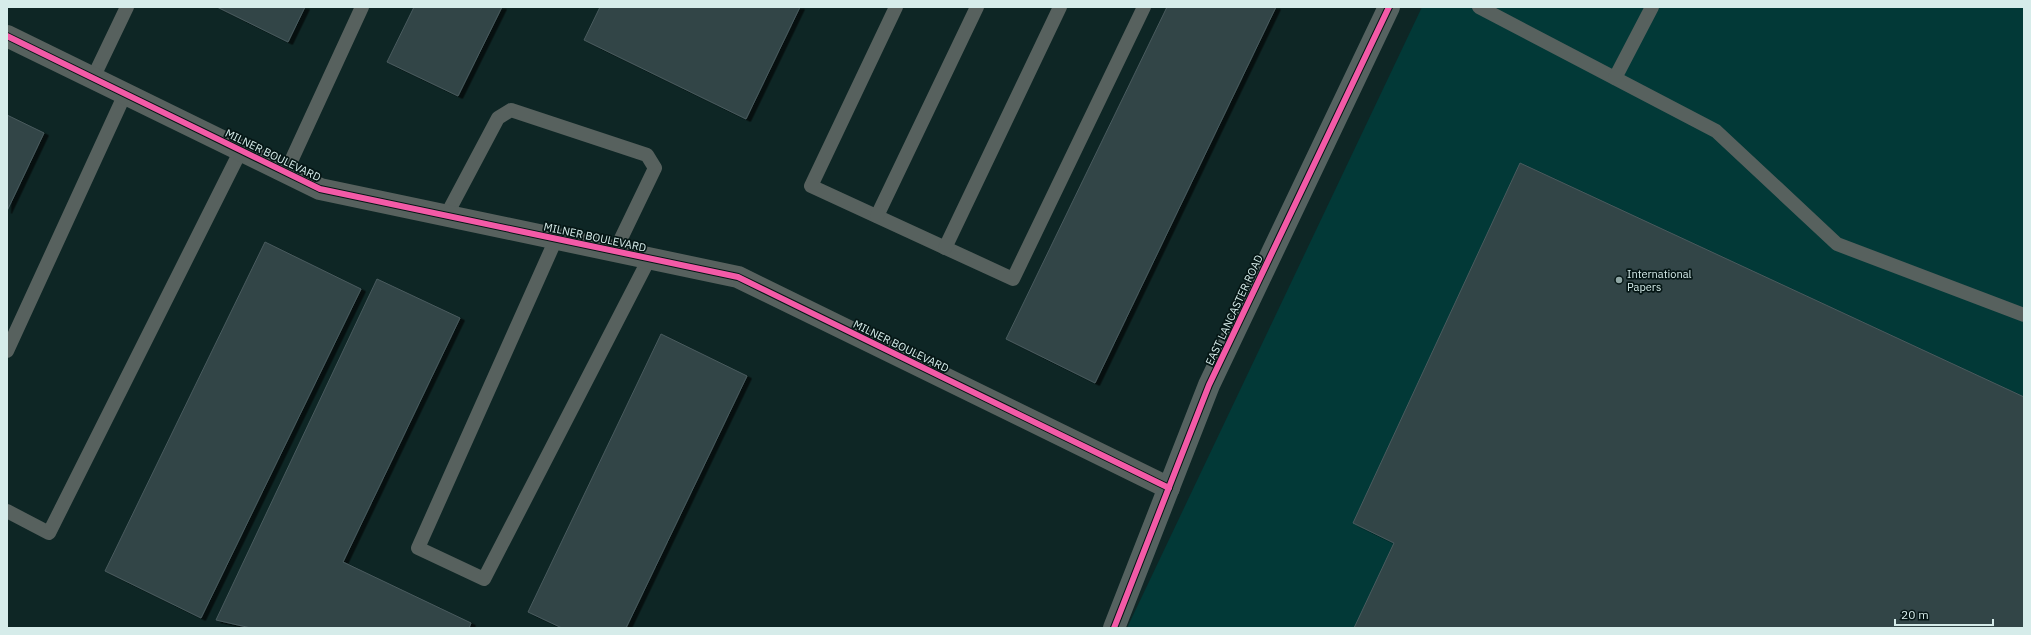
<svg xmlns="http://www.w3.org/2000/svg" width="2031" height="635" viewBox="0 0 2031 635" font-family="'IBM Plex Sans',sans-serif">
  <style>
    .built { fill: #023937 }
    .building { fill: #324447; stroke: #495b5e; filter: url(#shadow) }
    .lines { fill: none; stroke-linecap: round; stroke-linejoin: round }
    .lane { stroke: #57615e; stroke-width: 14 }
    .street { stroke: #57615e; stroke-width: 22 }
    .secondary { stroke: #556260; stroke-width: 22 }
    .cycleway-casing { stroke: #051615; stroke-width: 8 }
    .cycleway { stroke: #f35aa7; stroke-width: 6 }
    .poi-dot { fill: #90a7a5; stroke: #051615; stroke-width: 1.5 }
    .labels { text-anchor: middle; stroke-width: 3.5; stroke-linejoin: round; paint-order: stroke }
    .street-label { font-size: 11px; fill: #d6ecea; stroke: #051615 }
    .poi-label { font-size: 11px; fill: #d6ecea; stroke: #051615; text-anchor: start }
  </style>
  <defs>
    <filter id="shadow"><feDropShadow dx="4.5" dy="2.5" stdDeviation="0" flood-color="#0009"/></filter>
  </defs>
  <rect width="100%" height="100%" fill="#0e2625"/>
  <polygon class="built" points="1422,7 2024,7 2024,628 1127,628"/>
  <g class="building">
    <polygon points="217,7 305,7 288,42"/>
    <polygon points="414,7 502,7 458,96 387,62"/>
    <polygon points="600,7 800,7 746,119 584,40"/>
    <polygon points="1167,7 1276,7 1095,383 1006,339"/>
    <polygon points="7,115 44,133 7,211"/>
    <polygon points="1520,163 2024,397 2024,628 1354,628 1394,543 1353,523"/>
    <polygon points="265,242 361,289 201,618 105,571"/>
    <polygon points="377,279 460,318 343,562 471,623 469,628 251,628 216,620"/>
    <polygon points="661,334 747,376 626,628 562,628 528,612"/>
  </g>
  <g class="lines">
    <g class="lane">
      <polyline points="896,7 811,186 1013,279 1144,7"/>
      <polyline points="1479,7 1716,131 1837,244 2024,315"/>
      <polyline points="93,78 127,7"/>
      <polyline points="1615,78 1652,7"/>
      <polyline points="286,172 362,7"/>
      <polyline points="446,216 498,118 511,110 647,155 655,168 615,251"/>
      <polyline points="877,216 977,7"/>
      <polyline points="556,239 418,548 484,579 649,259"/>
      <polyline points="945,248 1060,7"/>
      <polyline points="7,351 125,94"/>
      <polyline points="7,511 49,533 241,150"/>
    </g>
    <polyline class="street" points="7,36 320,189 738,277 1169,488"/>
    <polyline class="secondary" points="1114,628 1209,385 1389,7"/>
    <g class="cycleway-casing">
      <g id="cycleway">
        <polyline points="7,36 320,189 738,277 1169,488"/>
        <polyline points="1114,628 1209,385 1389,7"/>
      </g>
    </g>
    <use href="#cycleway" class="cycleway"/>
  </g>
  <circle class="poi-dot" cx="1619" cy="280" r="4"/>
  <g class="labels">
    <g class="street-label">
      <text transform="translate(273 155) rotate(26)" y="4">MILNER BOULEVARD</text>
      <text transform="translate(595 237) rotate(12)" y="4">MILNER BOULEVARD</text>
      <text transform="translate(1234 310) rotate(-65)" y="4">EAST LANCASTER ROAD</text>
      <text transform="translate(901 346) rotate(26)" y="4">MILNER BOULEVARD</text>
    </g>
    <g class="poi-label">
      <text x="1627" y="278">International<tspan x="1627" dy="13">Papers</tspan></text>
    </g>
  </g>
  <rect width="2031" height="635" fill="none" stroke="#d6ecea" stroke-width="16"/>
  <path d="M1895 619v6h98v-6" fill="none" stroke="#d6ecea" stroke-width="2"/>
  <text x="1901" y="619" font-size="12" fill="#d6ecea" stroke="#051615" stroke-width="3" paint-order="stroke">20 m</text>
</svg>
